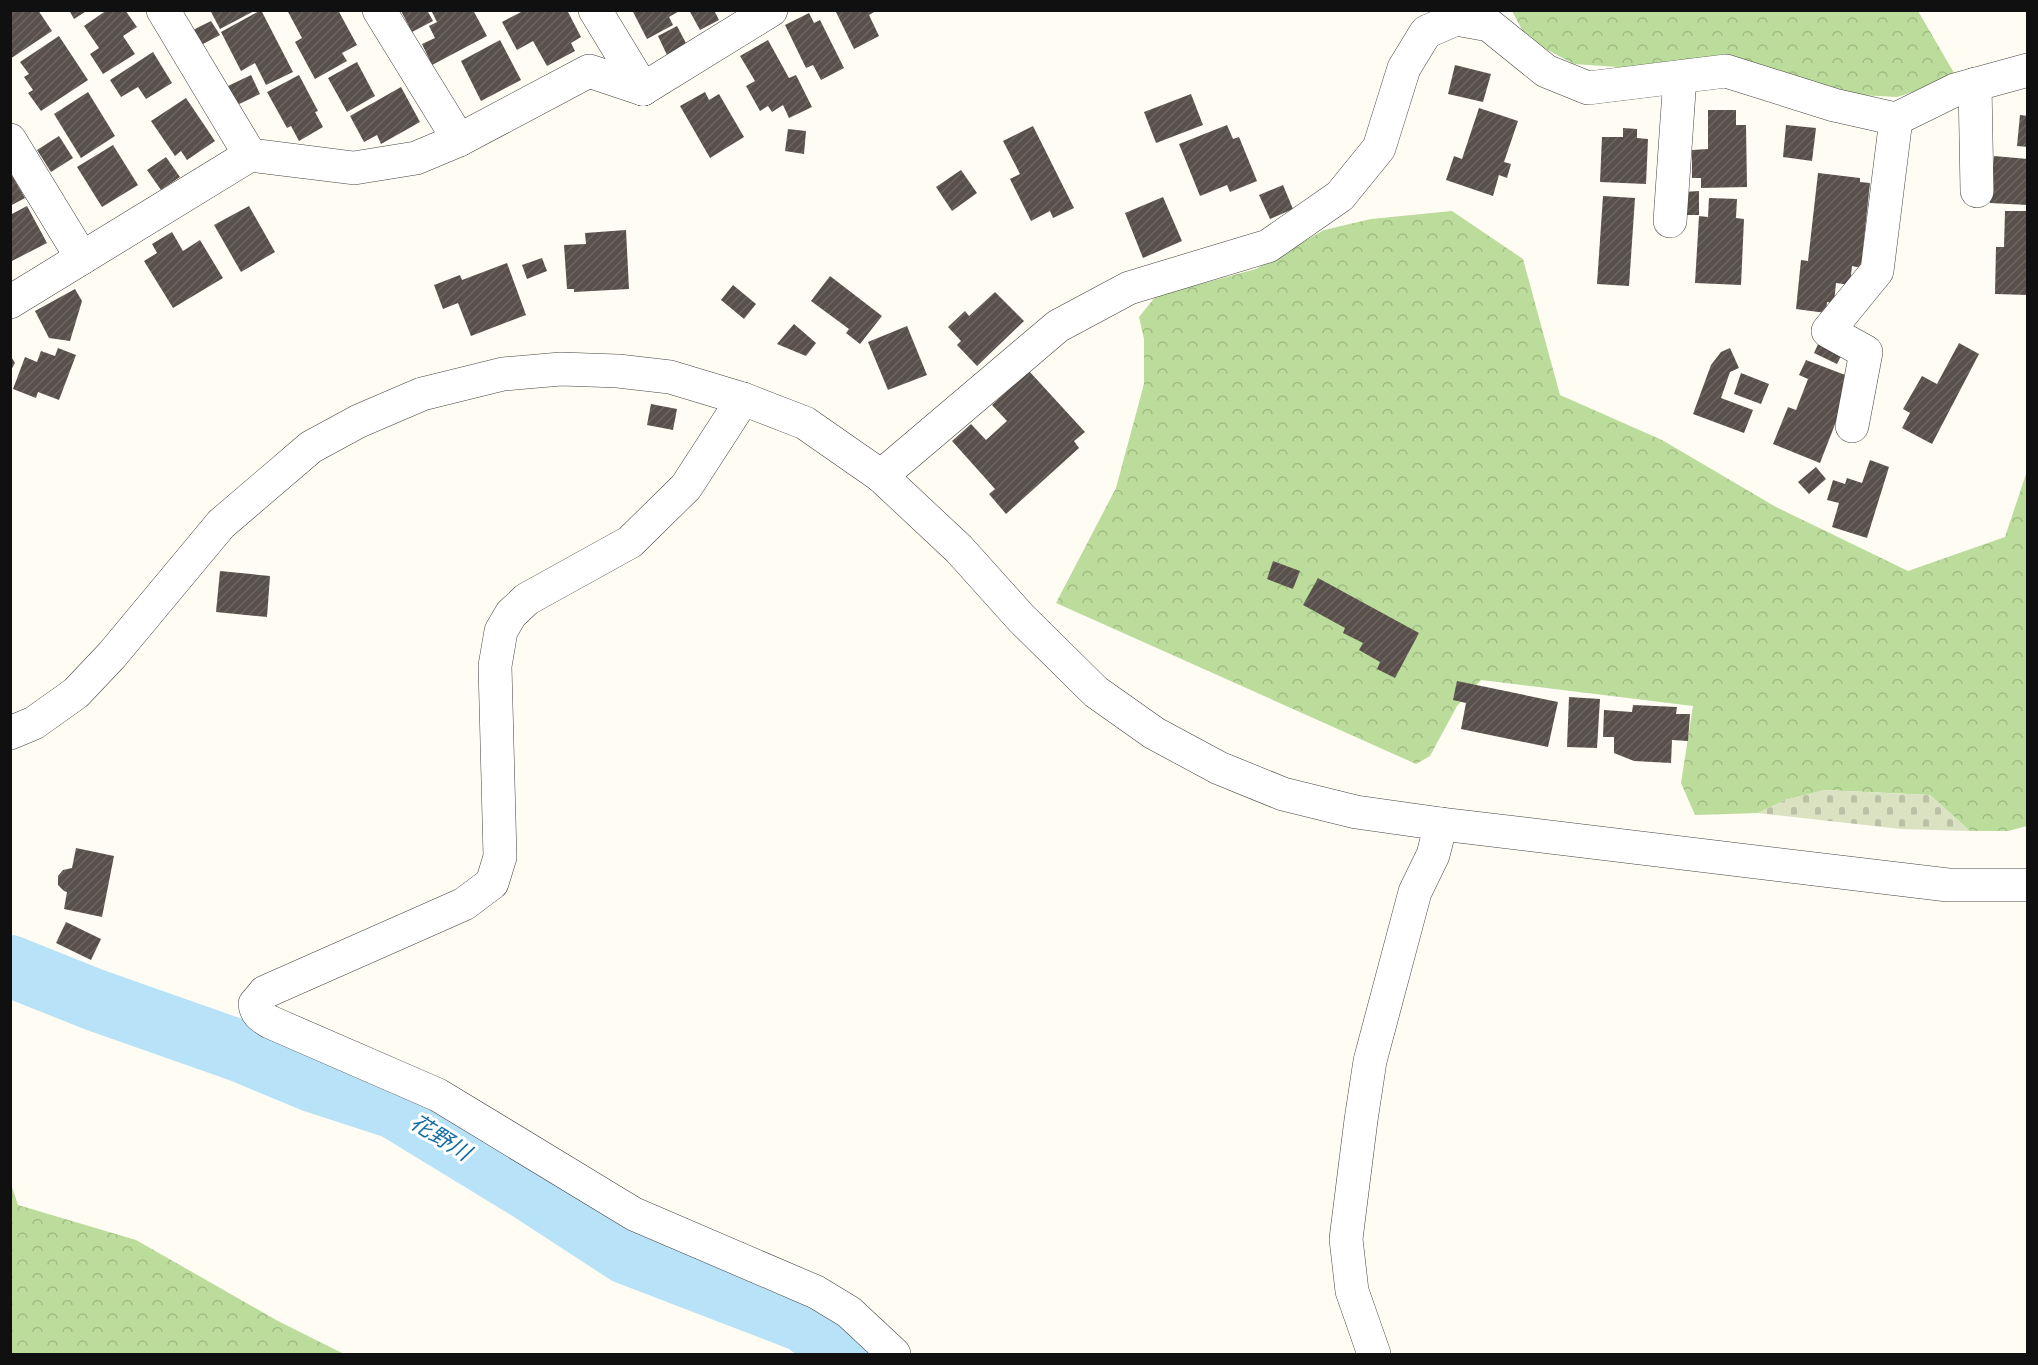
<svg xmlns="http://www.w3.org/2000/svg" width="2038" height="1365" viewBox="0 0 2038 1365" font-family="'Zilla Slab','Noto Sans JP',serif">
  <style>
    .forest { fill: url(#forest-crowns) }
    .cemetery { fill: url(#cemetery-stones) }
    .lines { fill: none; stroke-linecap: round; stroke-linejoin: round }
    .river { stroke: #b7e2f7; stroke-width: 62 }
    .building { fill: url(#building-hatch) }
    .minor-casing { stroke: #434343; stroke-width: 34 }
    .minor { stroke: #fff; stroke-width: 33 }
    .labels { text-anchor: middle; stroke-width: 6; stroke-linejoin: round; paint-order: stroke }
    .water-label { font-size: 22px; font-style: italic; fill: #166ea5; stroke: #fff }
  </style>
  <defs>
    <pattern id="forest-crowns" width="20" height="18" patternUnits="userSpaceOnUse" patternTransform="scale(1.5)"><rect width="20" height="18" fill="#bbdc9a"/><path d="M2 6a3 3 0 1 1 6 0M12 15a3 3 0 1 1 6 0" fill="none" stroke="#a0bc84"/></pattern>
    <pattern id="cemetery-stones" width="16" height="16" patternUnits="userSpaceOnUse" patternTransform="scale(1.5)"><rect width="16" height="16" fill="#dae2c2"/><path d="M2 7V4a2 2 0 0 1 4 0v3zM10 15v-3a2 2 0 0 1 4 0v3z" fill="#bac1a6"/></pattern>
    <pattern id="building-hatch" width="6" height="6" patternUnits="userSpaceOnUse" patternTransform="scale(1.5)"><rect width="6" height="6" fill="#59504c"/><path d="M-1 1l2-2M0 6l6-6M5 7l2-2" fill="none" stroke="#6c6561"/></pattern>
  </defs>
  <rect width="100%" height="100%" fill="#fffcf3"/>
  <g class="forest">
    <polygon points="1512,11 1918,11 1957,78 1897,97 1860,95 1737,59 1633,68 1574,64 1527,39"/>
    <polygon points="1452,211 1523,259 1560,395 1662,440 1776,507 1908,571 2005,537 2027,471 2027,826 2008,831 1970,831 1930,795 1825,790 1785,800 1758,813 1695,815 1681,783 1693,706 1481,680 1457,706 1430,756 1416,764 1056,603 1116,488 1144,384 1144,339 1139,317 1156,296 1256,269 1324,230 1371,219"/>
    <polygon points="11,1184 18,1205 136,1240 278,1321 344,1354 11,1354"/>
  </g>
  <polygon class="cemetery" points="1824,790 1930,795 1970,831 1901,829 1758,813 1785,800"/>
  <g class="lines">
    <polyline class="river" points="10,966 95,1000 240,1051 312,1081 395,1108 531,1191 626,1253 803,1321 849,1354"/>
  </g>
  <g class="building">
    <polygon points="10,10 38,10 52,31 10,59"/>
    <polygon points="69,10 88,10 74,19"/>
    <polygon points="107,10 125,10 137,27 123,36 135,54 103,74 90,54 99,48 84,26"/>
    <polygon points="210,10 256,10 220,29"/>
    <polygon points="261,10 293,72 266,85 255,63 241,71 221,32"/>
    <polygon points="287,10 338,10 357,45 342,53 347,61 315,79 295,42 302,38"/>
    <polygon points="402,10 427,10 433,21 412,32 401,11"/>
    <polygon points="431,10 473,10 487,36 432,65 422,44 435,38 429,26 437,22"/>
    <polygon points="525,10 567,10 581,37 571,43 575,51 547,66 533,41 517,50 502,22"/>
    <polygon points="632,10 681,10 669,17 673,25 647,39"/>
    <polygon points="689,10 714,10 719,20 700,30"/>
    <polygon points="835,10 873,10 874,12 869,15 879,36 854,49"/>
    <polygon points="809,13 814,23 820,20 844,68 821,80 813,65 806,68 785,25"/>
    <polygon points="211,21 220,35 201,45 193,30"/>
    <polygon points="677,26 687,45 667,55 658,36"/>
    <polygon points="59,36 88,80 41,111 28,93 33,90 24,77 29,74 20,62"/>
    <polygon points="500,40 521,80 481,101 461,61"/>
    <polygon points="768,40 789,78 796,75 812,107 789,118 783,105 772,112 768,106 760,111 746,86 755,81 740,56"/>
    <polygon points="153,52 172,83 146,99 138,87 121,97 110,80"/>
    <polygon points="357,62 375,96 347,112 328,78"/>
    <polygon points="1455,65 1491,74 1483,102 1448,94"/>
    <polygon points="251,75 260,94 237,105 228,86"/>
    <polygon points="299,75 318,111 315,112 323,127 299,141 291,126 287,128 267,92"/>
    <polygon points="401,87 420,122 381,144 377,135 364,142 350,116"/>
    <polygon points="88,92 115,136 81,158 54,114"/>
    <polygon points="705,92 709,100 719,94 744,137 710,158 680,106"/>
    <polygon points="1191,94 1203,125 1156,143 1144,112"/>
    <polygon points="186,98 215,141 187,160 181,151 175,156 151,121"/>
    <polygon points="1479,108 1518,121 1504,162 1511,164 1507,178 1499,175 1493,196 1446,180 1454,156 1462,159"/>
    <polygon points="1708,110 1736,110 1736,125 1746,125 1747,187 1701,188 1701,178 1692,178 1692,150 1708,149"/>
    <polygon points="2020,115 2028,116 2028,147 2017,146"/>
    <polygon points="1227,125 1233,139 1239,137 1257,181 1230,192 1227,185 1200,196 1179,144"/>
    <polygon points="1786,125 1816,128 1812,161 1783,157"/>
    <polygon points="1033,126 1074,208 1053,218 1050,211 1031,221 1010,179 1020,174 1003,141"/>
    <polygon points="1623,128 1637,129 1637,138 1648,139 1646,184 1600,182 1602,137 1623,137"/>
    <polygon points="788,129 806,131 804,154 785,151"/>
    <polygon points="59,136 73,158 51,172 37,150"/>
    <polygon points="113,145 138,185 102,207 77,167"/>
    <polygon points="1994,156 2028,159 2028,205 1990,203"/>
    <polygon points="166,157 180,177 161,190 147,170"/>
    <polygon points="961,170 977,193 952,211 936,187"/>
    <polygon points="10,172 25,198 10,206"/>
    <polygon points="1818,173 1860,178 1860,182 1870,183 1861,268 1852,266 1850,285 1836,283 1834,303 1827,302 1826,313 1796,309 1801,260 1808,261"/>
    <polygon points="1283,185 1293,209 1270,219 1259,195"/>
    <polygon points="1699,191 1699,215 1683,215 1683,192"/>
    <polygon points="1603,196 1635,198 1629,286 1597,284"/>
    <polygon points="1163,197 1182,241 1143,258 1125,213"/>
    <polygon points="1709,198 1737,199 1736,218 1744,219 1741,285 1695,283 1699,216 1708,217"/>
    <polygon points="27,206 47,243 10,262 10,215"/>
    <polygon points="249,206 275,252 241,272 214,225"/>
    <polygon points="2005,211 2028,211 2028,295 1995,294 1996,247 2004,247"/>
    <polygon points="626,230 629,289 574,292 574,289 567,289 564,245 586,244 585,233"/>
    <polygon points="172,232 183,251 200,240 223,278 173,308 144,261 157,253 152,244"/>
    <polygon points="542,258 547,271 527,279 522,265"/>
    <polygon points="507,263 526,315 471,336 458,303 443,309 434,285 460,275 462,280"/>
    <polygon points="830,276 882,316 860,344 846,333 849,329 811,301"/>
    <polygon points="733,285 756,304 744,319 721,300"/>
    <polygon points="75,289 82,301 70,341 49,338 35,311"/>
    <polygon points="995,292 1024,321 977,366 957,345 961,341 948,327 965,311 969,316"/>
    <polygon points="794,324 816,343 806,356 777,344"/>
    <polygon points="907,326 927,375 888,390 868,342"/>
    <polygon points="1820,340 1843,352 1837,364 1814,353"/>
    <polygon points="1959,343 1979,354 1932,444 1902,428 1910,413 1903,409 1922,376 1937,384"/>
    <polygon points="58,348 76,355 59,400 38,392 36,398 13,389 25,357 37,362 41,351 55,356"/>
    <polygon points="1730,348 1739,368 1730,372 1721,398 1753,410 1744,433 1693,414 1711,365 1721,352"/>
    <polygon points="10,355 15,363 10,372"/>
    <polygon points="1806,360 1853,378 1820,463 1773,444 1788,407 1796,410 1808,379 1799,375"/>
    <polygon points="1029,371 1085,432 1074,441 1079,448 1006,514 989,494 995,489 952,441 971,424 986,440 1007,421 992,405"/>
    <polygon points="1741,373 1769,384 1761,404 1734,394"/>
    <polygon points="651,404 677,409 673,430 647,425"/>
    <polygon points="1870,460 1889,467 1867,538 1832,527 1839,503 1827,500 1833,480 1845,484 1847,478 1862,483"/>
    <polygon points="1816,467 1826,479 1809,494 1798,482"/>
    <polygon points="1273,561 1300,571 1293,589 1267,579"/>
    <polygon points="220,571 270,576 267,617 216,612"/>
    <polygon points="1318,578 1419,633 1395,678 1377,669 1380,662 1359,650 1363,643 1343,633 1345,628 1303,605"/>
    <polygon points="1457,681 1558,702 1548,747 1461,729 1466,703 1453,700"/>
    <polygon points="1569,697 1600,699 1597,748 1567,747"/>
    <polygon points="1633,705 1677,707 1676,714 1690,714 1688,741 1672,740 1671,763 1634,761 1614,753 1614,737 1603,737 1604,710 1632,712"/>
    <polygon points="76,848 114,856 102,917 64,909 67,892 64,891 58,885 58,876 63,870 72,868"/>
    <polygon points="66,922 101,939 91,960 56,943"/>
  </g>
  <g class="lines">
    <g class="minor-casing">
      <g id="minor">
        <polyline points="163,10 250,155"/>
        <polyline points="379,10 459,140"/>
        <polyline points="595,10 643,89"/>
        <polyline points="1975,84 1977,191"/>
        <polyline points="643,89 771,10"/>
        <polyline points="10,140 82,258"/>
        <polyline points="1670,221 1680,77"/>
        <polyline points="10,302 250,155 354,168 416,158 459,140 589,71 643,89"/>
        <path d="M743,399L686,487L630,542L527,599L511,614L501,631L495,666L500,857L492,883L464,904L265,992L255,1004C256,1014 262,1017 270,1022L438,1095L634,1214L816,1292L849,1312L894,1354"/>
        <polyline points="1852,426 1866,352 1828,331 1877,271 1896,119"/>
        <polyline points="881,476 1058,326 1129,288 1268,246 1340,196 1379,148 1404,68 1426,32 1456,19 1489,25 1546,71 1588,88 1726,71 1834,105 1896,119 1955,90 2028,70"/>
        <polyline points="10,733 34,723 76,693 112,655 221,524 311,447 359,421 422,394 503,374 561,369 618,371 670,377 743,399 805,423 881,476 959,549 1021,618 1096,692 1154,733 1219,768 1283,794 1356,812 1441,824 1948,885 2028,885"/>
        <polyline points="1374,1354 1352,1291 1346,1239 1361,1120 1370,1061 1415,892 1433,855 1441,824"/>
      </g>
    </g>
    <use href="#minor" class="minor"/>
  </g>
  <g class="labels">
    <g class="water-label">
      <text transform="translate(441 1137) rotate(32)" y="8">花野川</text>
    </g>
  </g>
  <rect width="2038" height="1365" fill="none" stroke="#101010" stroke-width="24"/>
</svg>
